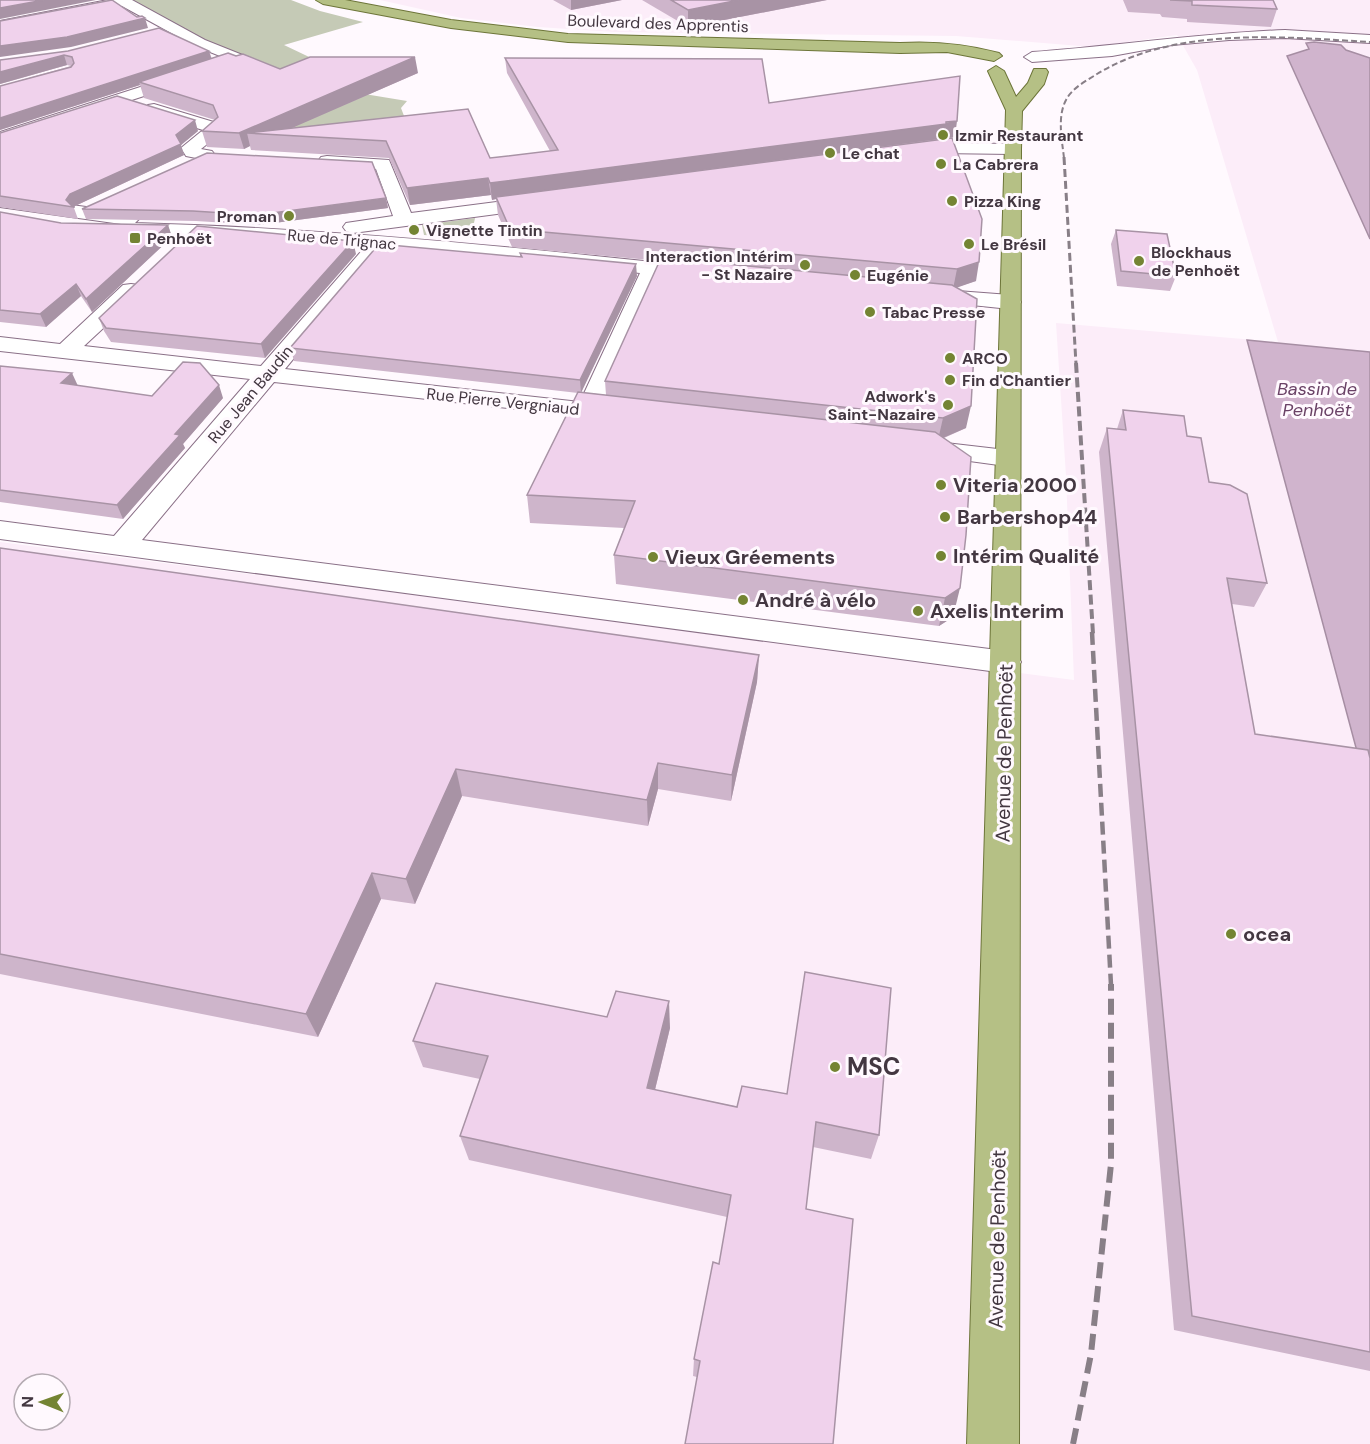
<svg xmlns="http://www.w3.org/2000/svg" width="1370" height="1444" viewBox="0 0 1370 1444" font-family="'DM Sans',sans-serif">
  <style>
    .built { fill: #fcedf9; fill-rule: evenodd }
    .green { fill: #c5cab6 }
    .water { fill: #d0b4cd; stroke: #a68ea3; stroke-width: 1.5 }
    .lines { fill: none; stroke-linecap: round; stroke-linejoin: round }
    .minor-casing { stroke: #8a7087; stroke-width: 2 }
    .major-casing { stroke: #6d7539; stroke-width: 2 }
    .minor { fill: #fff; fill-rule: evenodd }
    .major { fill: #b5c085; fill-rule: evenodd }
    .rail-far4 { stroke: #887f87; stroke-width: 2; stroke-dasharray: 6 3; stroke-linecap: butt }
    .rail-far3 { stroke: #887f87; stroke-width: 3; stroke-dasharray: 8 4; stroke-linecap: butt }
    .rail-far2 { stroke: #887f87; stroke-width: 4; stroke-dasharray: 10 4.5; stroke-linecap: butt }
    .rail-far1 { stroke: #887f87; stroke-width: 4.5; stroke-dasharray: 13 6; stroke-linecap: butt }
    .rail { stroke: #887f87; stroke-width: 6; stroke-dasharray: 16 8; stroke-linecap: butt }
    .wall { fill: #ceb5cb }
    .shaded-wall { fill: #a893a5 }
    .building { fill: #f0d2ec; stroke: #a893a5; stroke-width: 1.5 }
    .poi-dot { fill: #748433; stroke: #fff9fe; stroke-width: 2 }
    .labels { text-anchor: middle; stroke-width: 6; stroke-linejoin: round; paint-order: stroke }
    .far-street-label { font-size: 16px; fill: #433741; stroke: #fff9fe }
    .far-poi-label { font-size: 16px; font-weight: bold; fill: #433741; stroke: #fff9fe; text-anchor: start }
    .far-water-label { font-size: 18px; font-style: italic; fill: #6a4266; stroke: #fff9fe }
    .poi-label { font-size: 20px; font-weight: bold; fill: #433741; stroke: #fff9fe; text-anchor: start }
    .street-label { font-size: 20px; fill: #433741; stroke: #fff9fe }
    .near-poi-label { font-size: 24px; font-weight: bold; fill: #433741; stroke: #fff9fe; text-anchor: start }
  </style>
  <rect width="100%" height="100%" fill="#fff9fe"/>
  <path class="built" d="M380,0H1370V1444H0V542L1074,680L1066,476L1056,323L1278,342L1197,70L1177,35L1092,47L956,36L615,32L538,27L461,18ZM24,1384H60V1420H24Z"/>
  <g class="green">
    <polygon points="131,0 291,0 320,11 363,22 284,45 326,65 311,77 257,62 215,46"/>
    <polygon points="334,89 407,101 401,108 409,129 278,134"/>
    <polygon points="475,218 471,238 424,235 422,225"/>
  </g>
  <g class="water">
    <polygon points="1314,42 1341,45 1346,50 1370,58 1370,239 1287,56 1309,49 1306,43"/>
    <polygon points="1247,340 1370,352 1370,800"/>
  </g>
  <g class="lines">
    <g class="minor-casing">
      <g id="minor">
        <polygon points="108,0 132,0 205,40 245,56 248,59 240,64 195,46 122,6 0,29 0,21"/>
        <path d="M1285,30L1370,35V43L1285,38L1229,40L1172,45L1112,56L1032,62L1024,57L1032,52C1117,46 1200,33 1285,30Z"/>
        <polygon points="184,73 192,78 190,81 0,143 0,132"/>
        <polygon points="154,104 217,123 221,133 201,149 212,151 215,155 212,159 206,160 186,156 181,148 203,130 148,113 146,109 148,105"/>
        <polygon points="938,143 1012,144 1018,145 1021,149 1018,153 1012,154 938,153 912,157 906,156 903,152 906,148"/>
        <polygon points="327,156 389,160 411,213 542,196 549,198 552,202 549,206 542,208 353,233 346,231 343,227 346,223 393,216 376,169 321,165 318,161 321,157"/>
        <path d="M0,195L129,213L136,215L139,219L135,223C325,228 513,247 701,267L708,269L712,273L708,277L701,279L660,275L603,404L624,408L627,413L624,418L615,420L274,382L142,540L1005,651L1016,654L1021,662L1016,670L1005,673L0,539V521L114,536L250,379L0,351V337L60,344L123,285L131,284L139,285L142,290L139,295L84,346L261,366L365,247L269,240L124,235L117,233L114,229L121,224L0,207ZM385,248L640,273L580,402L285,369Z"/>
        <polygon points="931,289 1010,295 1018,297 1021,302 1018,307 1010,309 923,300 920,295 923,290"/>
        <polygon points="920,440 1006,450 1015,452 1019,458 1015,464 1006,466 911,453 907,448 911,443"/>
      </g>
    </g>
    <g class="major-casing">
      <g id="major">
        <path d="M316,0H345L451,20L568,34L900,43C934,41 966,44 999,53L1002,56L994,61L947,52L900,53L568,42L451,28L323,4Z"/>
        <polygon points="996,66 1004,71 1016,97 1028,83 1034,69 1046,69 1048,72 1044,84 1022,111 1021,149 1019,1444 967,1444 1006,110 988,71"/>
      </g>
    </g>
    <use href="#minor" class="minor"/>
    <use href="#major" class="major"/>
    <path class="rail-far4" d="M1064,158C1062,140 1057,117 1066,100C1072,88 1086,81 1097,74C1176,26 1282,37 1370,42"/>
    <polyline class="rail-far3" points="1064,157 1076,364"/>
    <polyline class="rail-far2" points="1076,363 1093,634"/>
    <polyline class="rail-far1" points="1092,632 1111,985"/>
    <polyline class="rail" points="1073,1444 1091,1354 1111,1164 1111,984"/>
  </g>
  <g class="wall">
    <polygon points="553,0 622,0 571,10"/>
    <polygon points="642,0 827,0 688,27"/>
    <polygon points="1123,0 1273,0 1277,9 1271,27 1187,22 1187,19 1162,17 1160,14 1128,12"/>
    <polygon points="68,51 209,51 212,59 236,56 280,69 418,73 291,128 468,109 490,158 550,151 507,73 505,58 769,103 955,137 944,139 976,281 957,287 966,428 944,438 953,617 939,626 616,584 614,555 624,528 530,523 527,495 578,393 294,361 290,348 520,257 520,253 637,276 581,392 606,395 605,381 660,261 512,247 498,215 496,199 492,200 491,195 410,205 389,158 251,150 250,146 244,149 207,147 202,131 215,120 144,98 140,85 0,130 0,86 71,66 67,65 0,84 0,60"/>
    <polygon points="198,131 181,145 184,155 75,206 74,208 78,219 0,207 0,133"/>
    <polygon points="386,198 388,208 259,225 196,221 86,219 82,209"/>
    <polygon points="0,212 61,223 168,225 172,237 92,312 81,296 46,327 0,322"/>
    <polygon points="1116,230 1176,276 1170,291 1117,286 1111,244"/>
    <polygon points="356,254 265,358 111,342 104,331 99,318"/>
    <polygon points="0,366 77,386 152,396 223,398 183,444 185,448 123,519 0,502"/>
    <polygon points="1123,410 1187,436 1209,482 1267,583 1254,607 1232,604 1255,734 1370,758 1370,1371 1174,1330 1099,452 1107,428 1117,429"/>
    <polygon points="0,548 759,655 757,682 731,801 658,789 648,826 462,796 415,904 381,899 318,1037 0,974"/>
    <polygon points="607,1017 670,1028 655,1090 879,1135 871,1159 813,1147 697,1377 693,1376 694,1359 719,1264 727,1217 469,1160 460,1136 480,1079 423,1067 413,1041"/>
  </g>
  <g class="shaded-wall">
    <polygon points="44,0 96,0 0,19 0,8"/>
    <polygon points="571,0 622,0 571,10"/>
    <polygon points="739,0 827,0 688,27 688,10"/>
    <polygon points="145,18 148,28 71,47 0,57 0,46"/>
    <polygon points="209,51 212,61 139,82 140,85 0,130 0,118"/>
    <polygon points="64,55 67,65 0,84 0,72"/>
    <polygon points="415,57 418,73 276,135 247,133 250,146 244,149 239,133"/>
    <polygon points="195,120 198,131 181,145 184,155 75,206 74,208 66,200 70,194 176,135"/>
    <polygon points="957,121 955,137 496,197 496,199 492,200 490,183"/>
    <polygon points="488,178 491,195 410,205 407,188"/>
    <polygon points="386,198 388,208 259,225 257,215"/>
    <polygon points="168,225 172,237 92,312 86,299"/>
    <polygon points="353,241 356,254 265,358 261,344"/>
    <polygon points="979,262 976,281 953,289 957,269"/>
    <polygon points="636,264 637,276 581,393 580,380"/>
    <polygon points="76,284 81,296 46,327 40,314"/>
    <polygon points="72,373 78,386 61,383"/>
    <polygon points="219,385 223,398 183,444 185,448 123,519 117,505 175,434"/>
    <polygon points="971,406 966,428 938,440 943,418"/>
    <polygon points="960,588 953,617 939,626 945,598"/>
    <polygon points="759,655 757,682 731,801 732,775"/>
    <polygon points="658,763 658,789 648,826 647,800"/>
    <polygon points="456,769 462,796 415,904 406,879"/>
    <polygon points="372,873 381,899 318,1037 306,1014"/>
    <polygon points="669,1001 670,1028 649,1114 647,1088"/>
  </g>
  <g class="building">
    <polygon points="0,0 44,0 0,8"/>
    <polygon points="112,0 137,17 142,16 145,18 67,37 0,46 0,21"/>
    <polygon points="671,0 739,0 688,10"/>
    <polygon points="1170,0 1273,0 1277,9 1192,5 1192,1"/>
    <polygon points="159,28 209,51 0,118 0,86 71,67 74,63 72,57 64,55 0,72 0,60 68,51"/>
    <polygon points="228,53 236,56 243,54 280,69 310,57 415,57 239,133 202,131 218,117 213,105 139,82"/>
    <polygon points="505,58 762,59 769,103 960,76 957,121 946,122 946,124 490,183 488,178 407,188 386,141 247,133 468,109 490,158 558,150"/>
    <polygon points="117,96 195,120 176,135 181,144 70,194 66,200 73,207 0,196 0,133"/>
    <polygon points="952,138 982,219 979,262 957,269 510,229 496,197"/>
    <polygon points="207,153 372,162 386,198 257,215 193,211 82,209"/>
    <polygon points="0,212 61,223 168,225 86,299 76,284 40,314 0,310"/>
    <polygon points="197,226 353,241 261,344 106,328 99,318"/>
    <polygon points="1116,230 1167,234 1176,276 1121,271"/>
    <polygon points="379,244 522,257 520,253 636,264 580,380 290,348"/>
    <polygon points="661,258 952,285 977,299 971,406 943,418 605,381"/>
    <polygon points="183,362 200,363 219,385 175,434 180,435 117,505 0,490 0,366 72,373 61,383 152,396"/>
    <polygon points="578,392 935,432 971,457 966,535 960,588 945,598 614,555 635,501 527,495"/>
    <polygon points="1123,410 1184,416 1187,436 1201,438 1209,482 1230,485 1247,494 1267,583 1227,578 1255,734 1368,750 1370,758 1370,1352 1192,1316 1107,428 1126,430"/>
    <polygon points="0,548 759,655 732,775 658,763 647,800 456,769 406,879 372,873 306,1014 0,954"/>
    <polygon points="805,972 891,988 879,1135 816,1122 806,1209 853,1219 833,1444 685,1444 700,1361 694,1359 713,1262 719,1264 731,1195 460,1136 488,1056 413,1041 436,983 607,1017 616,991 669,1001 647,1088 737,1107 742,1086 787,1094"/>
  </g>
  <g class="poi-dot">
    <circle cx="943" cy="135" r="6"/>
    <circle cx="830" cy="153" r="6"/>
    <circle cx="941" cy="164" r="6"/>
    <circle cx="952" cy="201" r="6"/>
    <circle cx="289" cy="216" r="6"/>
    <circle cx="414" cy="230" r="6"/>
    <rect x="129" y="232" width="12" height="12" rx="3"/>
    <circle cx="969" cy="244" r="6"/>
    <circle cx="1139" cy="261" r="6"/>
    <circle cx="805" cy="265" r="6"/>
    <circle cx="855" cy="275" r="6"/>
    <circle cx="870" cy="312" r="6"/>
    <circle cx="950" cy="358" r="6"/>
    <circle cx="950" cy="380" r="6"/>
    <circle cx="948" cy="405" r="6"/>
    <circle cx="941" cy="485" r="6"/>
    <circle cx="945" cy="517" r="6"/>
    <circle cx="941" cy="556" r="6"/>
    <circle cx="653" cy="557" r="6"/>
    <circle cx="743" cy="600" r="6"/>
    <circle cx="918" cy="611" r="6"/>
    <circle cx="1231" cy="934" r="6"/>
    <circle cx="835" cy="1067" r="6"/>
  </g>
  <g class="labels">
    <g class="far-street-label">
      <text transform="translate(658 23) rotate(2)" y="6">Boulevard des Apprentis</text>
      <text transform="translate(342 239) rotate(5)" y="6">Rue de Trignac</text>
      <text transform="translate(250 394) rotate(-50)" y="6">Rue Jean Baudin</text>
      <text transform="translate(503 401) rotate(6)" y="6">Rue Pierre Vergniaud</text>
    </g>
    <g class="far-poi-label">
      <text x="955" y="141">Izmir Restaurant</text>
      <text x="842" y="159">Le chat</text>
      <text x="953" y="170">La Cabrera</text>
      <text x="964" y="207">Pizza King</text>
      <text x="277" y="222" text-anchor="end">Proman</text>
      <text x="426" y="236">Vignette Tintin</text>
      <text x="147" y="244">Penhoët</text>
      <text x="981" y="250">Le Brésil</text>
      <text x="1151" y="258">Blockhaus<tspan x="1151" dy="18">de Penhoët</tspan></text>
      <text x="793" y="262" text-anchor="end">Interaction Intérim<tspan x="793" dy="18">- St Nazaire</tspan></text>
      <text x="867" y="281">Eugénie</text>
      <text x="882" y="318">Tabac Presse</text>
      <text x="962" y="364">ARCO</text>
      <text x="962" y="386">Fin d'Chantier</text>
      <text x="936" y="402" text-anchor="end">Adwork's<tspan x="936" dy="18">Saint-Nazaire</tspan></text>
    </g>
    <g class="far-water-label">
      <text x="1317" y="395">Bassin de<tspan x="1317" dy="21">Penhoët</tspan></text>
    </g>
    <g class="poi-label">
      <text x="953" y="492">Viteria 2000</text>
      <text x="957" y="524">Barbershop44</text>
      <text x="953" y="563">Intérim Qualité</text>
      <text x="665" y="564">Vieux Gréements</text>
      <text x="755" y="607">André à vélo</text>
      <text x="930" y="618">Axelis Interim</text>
      <text x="1243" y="941">ocea</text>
    </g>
    <g class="street-label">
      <text transform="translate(1004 753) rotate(-89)" y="7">Avenue de Penhoët</text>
      <text transform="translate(997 1239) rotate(-89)" y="7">Avenue de Penhoët</text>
    </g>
    <g class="near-poi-label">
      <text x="847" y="1075">MSC</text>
    </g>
  </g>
  <g transform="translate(42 1402) rotate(271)"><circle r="28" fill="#fff9fe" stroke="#b4abb2" stroke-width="1.5"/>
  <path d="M0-4.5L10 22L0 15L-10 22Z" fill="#748433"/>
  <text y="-9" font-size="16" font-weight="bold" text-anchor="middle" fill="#433741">N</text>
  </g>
</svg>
